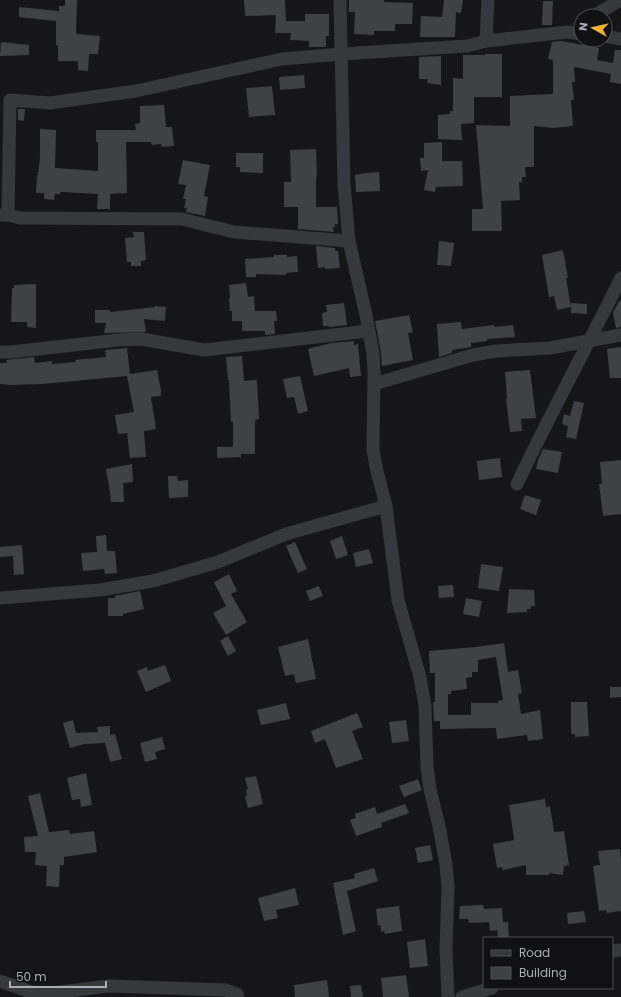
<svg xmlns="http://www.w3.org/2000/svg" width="621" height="997" viewBox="0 0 621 997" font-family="Poppins,sans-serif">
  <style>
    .building { fill: #404145; fill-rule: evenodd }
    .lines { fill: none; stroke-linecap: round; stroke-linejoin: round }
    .minor { stroke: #37383d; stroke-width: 13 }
  </style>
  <rect width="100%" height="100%" fill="#161618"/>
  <g class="building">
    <polygon points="65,0 77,0 76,34 100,36 98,54 89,54 88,71 78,70 78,61 58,61 58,46 56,45 56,21 19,17 19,7 59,11 59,6 65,6"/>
    <polygon points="244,0 285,0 286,21 305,21 305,14 329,14 329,36 326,36 326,47 309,47 309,41 290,40 291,33 275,33 276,15 245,16"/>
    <polygon points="349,0 384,0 384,2 413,3 412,24 395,24 395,31 374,31 374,35 354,34 355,12 349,12"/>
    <polygon points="444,0 463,0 461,13 456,12 455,37 420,37 421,16 442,17"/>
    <polygon points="543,1 553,1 552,25 542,25"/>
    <polygon points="561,41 599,48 597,60 613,63 615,50 621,50 621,84 610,82 611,74 574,67 575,82 572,82 574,100 571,100 573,126 553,128 534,126 534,167 525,167 526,177 522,177 522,182 519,182 520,200 501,201 502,231 472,231 472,209 483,209 476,125 510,126 510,96 553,94 553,60 548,59 552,42"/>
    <polygon points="1,42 29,45 29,55 0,56"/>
    <polygon points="485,54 502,54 502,97 474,97 474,123 461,124 462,140 438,139 438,115 450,114 450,111 453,111 453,78 463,79 463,55 485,55"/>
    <polygon points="441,56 441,85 427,83 428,79 419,79 419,57"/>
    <polygon points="304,75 305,88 280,90 279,77"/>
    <polygon points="272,86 275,115 249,117 246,88"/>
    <polygon points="164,105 166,127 172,127 174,146 162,147 161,144 152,145 151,142 126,142 127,193 110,194 110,209 97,209 98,194 61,192 60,194 55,194 54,200 44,199 44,193 36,193 37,175 38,175 40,157 40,129 56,130 55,168 98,171 98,142 96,142 96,130 136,130 135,124 140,123 140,106"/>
    <polygon points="18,109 25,109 24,121 18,120"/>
    <polygon points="442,142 442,161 462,161 463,186 436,187 435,192 424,190 428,170 421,171 420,158 424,158 424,143"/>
    <polygon points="316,149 317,177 316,177 316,207 337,207 338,224 335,224 335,227 333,227 334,232 298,229 298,207 284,207 284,182 291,182 290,150"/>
    <polygon points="236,153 263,153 263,173 240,172 240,167 236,167"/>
    <polygon points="183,160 210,165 204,196 208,197 205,216 186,212 187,208 184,208 186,199 183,199 186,185 178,184"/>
    <polygon points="379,172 380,191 356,192 355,175 365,173"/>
    <polygon points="133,232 144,232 146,260 141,261 141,266 131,266 131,262 127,262 125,238 134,237"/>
    <polygon points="439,241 454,243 451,266 437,265"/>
    <polygon points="316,246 335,248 335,251 338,251 340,268 325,269 325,267 318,268"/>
    <polygon points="563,250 568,278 566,278 571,307 557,310 554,296 549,297 542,255"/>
    <polygon points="274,255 287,255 287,257 297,256 298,272 286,273 286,275 256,274 256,277 246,277 245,259 274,257"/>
    <polygon points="246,283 248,297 254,296 255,311 276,311 277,321 274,321 275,334 265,335 265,331 242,331 242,321 232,321 232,311 230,311 229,298 230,298 229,285"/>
    <polygon points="36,284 36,328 27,327 27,322 11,322 12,288 14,288 14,285"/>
    <polygon points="621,300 621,327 616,328 613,313 619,301"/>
    <polygon points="344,303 347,325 329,327 329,326 323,326 322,313 327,312 326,305"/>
    <polygon points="571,303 587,304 587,314 571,313"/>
    <polygon points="155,306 166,307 165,321 144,319 146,332 104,333 106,323 95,323 95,310 110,310 110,312 155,307"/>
    <polygon points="409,315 413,332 408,333 413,360 382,366 381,352 375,321"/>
    <polygon points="461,322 462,329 494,325 494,327 513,325 515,337 487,339 487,341 471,343 471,347 452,350 452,353 439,357 437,324"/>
    <polygon points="354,341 354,345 358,344 361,376 350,377 349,368 314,376 308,349 331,343"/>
    <polygon points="621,347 621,378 610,378 607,349"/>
    <polygon points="127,348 130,374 157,370 161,390 161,396 151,397 156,429 144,431 146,457 130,458 127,433 118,434 115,415 134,412 127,376 43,384 10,385 0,384 0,363 7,363 6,360 34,357 35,363 52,361 52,364 76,362 75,360 106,357 105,350"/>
    <polygon points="242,356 244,381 257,380 259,419 255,420 255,454 241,454 241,457 217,458 217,447 233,447 233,421 231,422 229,380 228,380 226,357"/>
    <polygon points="530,370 536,418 521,419 522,431 510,432 506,399 507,399 505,372"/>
    <polygon points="300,376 308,411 298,414 294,397 287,398 283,379"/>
    <polygon points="574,401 584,403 576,439 566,437 568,426 562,424 564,414 570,416"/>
    <polygon points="543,449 562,452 558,473 536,469 538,460"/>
    <polygon points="500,458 502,477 479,480 477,461"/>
    <polygon points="621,460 621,514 603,516 599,484 602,484 600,462"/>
    <polygon points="132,464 133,482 123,483 124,502 111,502 110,492 106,469"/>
    <polygon points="168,476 177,476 178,481 188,480 188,497 169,498"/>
    <polygon points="525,495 541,500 536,515 520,509"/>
    <polygon points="106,535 107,551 115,551 117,573 105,574 104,569 83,571 81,553 97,552 96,536"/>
    <polygon points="342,536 348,555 336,559 330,541"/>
    <polygon points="295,542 307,569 298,573 286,546"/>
    <polygon points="22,545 24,574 14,575 13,556 0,557 0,547"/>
    <polygon points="369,549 373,563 356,567 353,553"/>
    <polygon points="481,564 503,567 499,591 478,588"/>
    <polygon points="229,574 237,591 231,594 247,622 226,635 213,613 226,606 214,582"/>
    <polygon points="453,585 454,597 439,598 438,586"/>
    <polygon points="319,586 323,596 310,601 306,591"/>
    <polygon points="509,589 534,590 535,606 531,606 531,609 527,609 527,612 507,613"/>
    <polygon points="140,591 144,609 123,614 123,616 108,616 108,598 115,598 115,596"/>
    <polygon points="466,598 482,601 479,617 463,614"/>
    <polygon points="228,636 236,651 228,656 220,641"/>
    <polygon points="308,639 316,679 296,683 294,674 285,676 278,647"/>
    <path d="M504,643L508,672L518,670L522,693L518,694L521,714L540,710L543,739L528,741L527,735L497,739L496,728L440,729V721H434L433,702H435V673H430L429,651L476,647ZM496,657L503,700L498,701V703H471V715H448V694H451V691L467,689L466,678L472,677V672H478V660Z"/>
    <polygon points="165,665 171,681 146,692 137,671 147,667 148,671"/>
    <polygon points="610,687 621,687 621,697 610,698"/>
    <polygon points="571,702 587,702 589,736 575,737 575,734 571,734"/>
    <polygon points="286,703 290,719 261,725 257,710"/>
    <polygon points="357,713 363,727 352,731 363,759 336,768 325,739 315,743 311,731"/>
    <polygon points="73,720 76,733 98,732 97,727 110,726 110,735 115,734 122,759 110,762 105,743 84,744 70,748 63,723"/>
    <polygon points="406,720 409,741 392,743 389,722"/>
    <polygon points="162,737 165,749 155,752 157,759 145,762 140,743"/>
    <polygon points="86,773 92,805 81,807 80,799 72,800 67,778"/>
    <polygon points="256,776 263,804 248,808 245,797 247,796 246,790 248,789 245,778"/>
    <polygon points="418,779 422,790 404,797 399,786"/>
    <polygon points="40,793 49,832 69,830 70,834 94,831 97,852 64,857 64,865 60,865 59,887 46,886 47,866 35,865 36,852 25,852 24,837 38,836 28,796"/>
    <polygon points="545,799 546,807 550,806 554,832 564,831 569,865 564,866 563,875 549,873 549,875 526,875 526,865 503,870 502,867 497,868 493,844 514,840 514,838 509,805"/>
    <polygon points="405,804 409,813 381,823 382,827 356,836 350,820 356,818 355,814 375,807 377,814"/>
    <polygon points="430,845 433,860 418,863 415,848"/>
    <polygon points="620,849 621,862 621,911 607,913 606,910 599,911 593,866 600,865 598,851"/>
    <polygon points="374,868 378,881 347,891 356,931 343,935 333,883 355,878 354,874"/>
    <polygon points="295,888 299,905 276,910 278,918 264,921 258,898"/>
    <polygon points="483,905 484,909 502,908 503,922 508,922 509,938 498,938 497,930 490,931 489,922 469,923 468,919 459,919 460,906"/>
    <polygon points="399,906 402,931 385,934 384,931 381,932 381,925 378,926 376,909"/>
    <polygon points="584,911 586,922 568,924 567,913"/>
    <polygon points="425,939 428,966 410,968 407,942"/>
    <polygon points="406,975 409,997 383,997 381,978"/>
    <polygon points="327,980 329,997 295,997 294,985"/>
    <polygon points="361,985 363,997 351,997 350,986"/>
  </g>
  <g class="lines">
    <g class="minor">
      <polyline points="340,0 344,183 349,241 366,315 373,353 374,374 373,450 377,471 386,506 398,600 420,677 425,706 427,767 430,789 439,826 446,864 448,887 446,949 448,997"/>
      <polyline points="594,16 620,0"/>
      <polyline points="605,36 621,39"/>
      <polyline points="486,41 488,0"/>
      <polyline points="0,215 8,215 20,218 182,219 234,232 349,241"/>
      <polyline points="8,215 10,100 50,103 136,91 282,59 341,54 467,46 486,41 568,32 581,34"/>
      <polyline points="0,352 11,352 118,340 141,339 204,350 368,331"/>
      <polyline points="374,384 473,355 496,351 550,348 621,335"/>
      <path d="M517,484C550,414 587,347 621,278"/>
      <polyline points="0,598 100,590 153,581 218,562 286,534 386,506"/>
      <polyline points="612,951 621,950"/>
      <polyline points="0,981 31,992 52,993 109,986 226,990 237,994 238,997"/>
      <polyline points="462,997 492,988"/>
    </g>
  </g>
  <rect x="483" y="937" width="130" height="52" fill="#111113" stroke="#4d4f55"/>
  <rect x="491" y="950" width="20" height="6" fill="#37383d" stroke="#4d4f55"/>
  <text x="519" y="957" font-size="12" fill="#a8adb8">Road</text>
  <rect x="491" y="967" width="20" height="12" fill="#404145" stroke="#4d4f55"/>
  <text x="519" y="977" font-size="12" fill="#a8adb8">Building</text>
  <g transform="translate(593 28) rotate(278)"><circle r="19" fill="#111113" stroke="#4d4f55"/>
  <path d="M0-3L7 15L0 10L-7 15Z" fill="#f2b134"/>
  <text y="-6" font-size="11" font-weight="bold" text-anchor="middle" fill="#a8adb8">N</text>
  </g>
  <path d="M10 981v6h96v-6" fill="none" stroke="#a8adb8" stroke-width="2"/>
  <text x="16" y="981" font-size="12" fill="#a8adb8" stroke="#111113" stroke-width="3" paint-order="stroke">50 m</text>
</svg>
